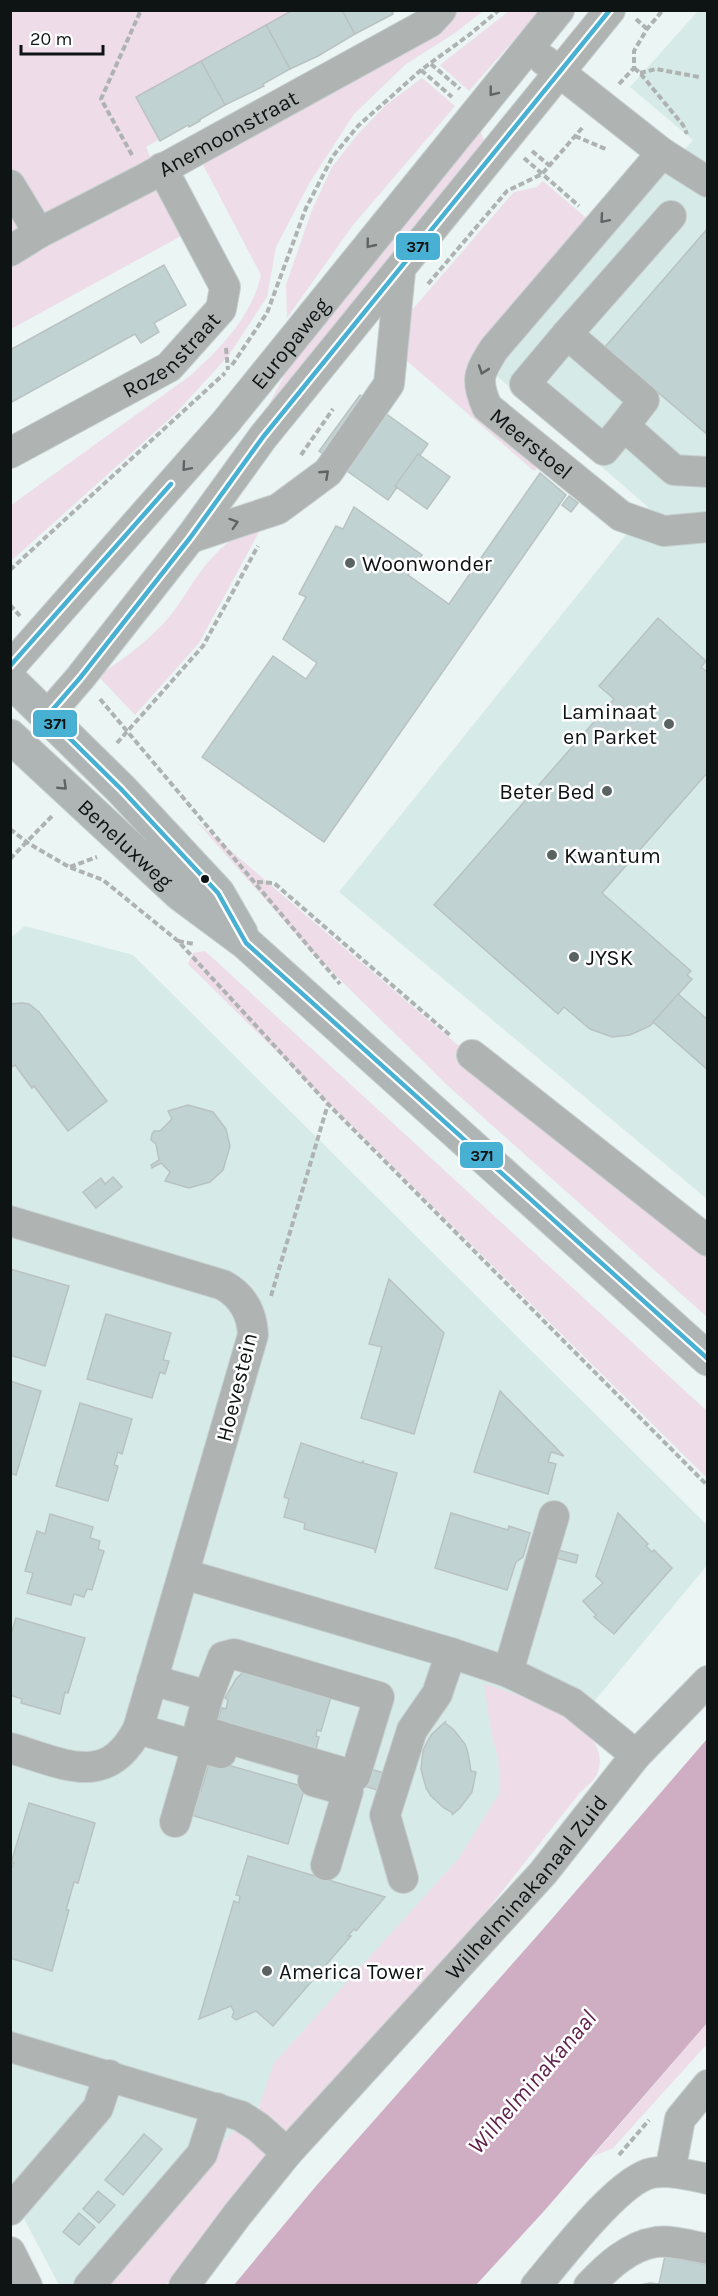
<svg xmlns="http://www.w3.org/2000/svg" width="718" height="2296" viewBox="0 0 718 2296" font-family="Karla,sans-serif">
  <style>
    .built { fill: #d6ebe8 }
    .green { fill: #eedce8 }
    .water { fill: #cfaec3 }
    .building { fill: #c0d3d2; stroke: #b9c2c1; stroke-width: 1.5 }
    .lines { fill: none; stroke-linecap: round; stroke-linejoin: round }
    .minor-casing { stroke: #c7d0cf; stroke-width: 32 }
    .major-casing { stroke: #c7d0cf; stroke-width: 35 }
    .path { stroke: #aeb3b2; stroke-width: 4; stroke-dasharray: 6 3; stroke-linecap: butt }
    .minor { stroke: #afb4b3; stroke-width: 30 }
    .major { stroke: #afb5b5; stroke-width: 33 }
    .bus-1-casing { stroke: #fff; stroke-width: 9 }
    .bus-1 { stroke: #48b0d3; stroke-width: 4.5 }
    .oneway { stroke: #5e6463 }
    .oneway2 { stroke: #5e6464 }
    .poi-dot { fill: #5a6362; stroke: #fff; stroke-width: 2 }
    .bus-dot { fill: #0d1413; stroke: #fff; stroke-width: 2 }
    .labels { text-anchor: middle; stroke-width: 5; stroke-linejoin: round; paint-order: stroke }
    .street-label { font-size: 22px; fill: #0d1413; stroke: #fff }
    .poi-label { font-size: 22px; fill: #0d1413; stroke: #fff; text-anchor: start }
    .water-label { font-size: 24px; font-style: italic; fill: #5e1f4a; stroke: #fff }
    .line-badge { stroke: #fff; stroke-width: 2 }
    .pale-badge-label { font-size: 16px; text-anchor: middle; font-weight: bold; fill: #111 }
  </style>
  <rect width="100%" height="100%" fill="#eaf5f4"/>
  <g class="built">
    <polygon points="698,11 707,11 707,1199 339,892 648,507 492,372 693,140 630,87"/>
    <polygon points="25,926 133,955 707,1525 708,1564 111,2285 59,2285 11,2194 10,938"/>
  </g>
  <g class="green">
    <polygon points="11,11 379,11 146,147 183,235 11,329"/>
    <path d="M448,11H483L455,33L406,64L354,114L310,182L276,247L267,297L229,355L176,413L11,561L10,506L191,375C223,346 251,317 261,275L200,159Z"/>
    <polygon points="509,11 539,11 469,91 440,65"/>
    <polygon points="422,78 455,106 353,225 287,318 286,285 312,210 332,167 358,134 386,105"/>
    <polygon points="477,124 484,140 471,168 293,375 265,412 294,357"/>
    <polygon points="543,181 590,221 473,360 540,465 534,471 399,354 405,318 514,192 537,187"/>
    <path d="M266,519L199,643L135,715L98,676C121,661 144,644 163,624C179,607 190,585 204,567C221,545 242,531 266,519Z"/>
    <polygon points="196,821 620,1184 707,1252 707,1317 447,1085 309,949"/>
    <polygon points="205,951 707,1411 707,1478 188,964 193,953"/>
    <path d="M484,1684C516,1694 618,1724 597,1774C594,1781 583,1789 578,1795L458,1947L285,2137L258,2110L274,2063L459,1858L500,1792L498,1759L491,1731Z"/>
    <polygon points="707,2023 707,2044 613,2148 592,2157"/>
    <polygon points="237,2128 269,2156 166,2285 88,2286"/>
  </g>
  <polygon class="water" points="707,1739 707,2023 545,2210 476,2285 234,2285 316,2186 544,1928"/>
  <g class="building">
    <polygon points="293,10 342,10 355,34 318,56 290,69 266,25"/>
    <polygon points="342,10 396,10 392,13 393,14 355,34"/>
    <polygon points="266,25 290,69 263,84 264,86 225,105 201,61"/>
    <polygon points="201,61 225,105 199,120 200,121 189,127 188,125 160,141 136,97"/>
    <polygon points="708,228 708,435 605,347"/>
    <polygon points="164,265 186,305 154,323 159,332 141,343 135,334 10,403 10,350"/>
    <polygon points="360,395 428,444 388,500 319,451"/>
    <polygon points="418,454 450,477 427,509 395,486"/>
    <polygon points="540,473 566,495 324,842 202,757 273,656 306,679 317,663 283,639 306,597 299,594 336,526 343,529 354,507 422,555 408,575 449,604"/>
    <polygon points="569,496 578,503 571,512 562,505"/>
    <polygon points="658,618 706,661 701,667 708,673 708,772 602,893 691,971 687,975 692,979 650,1026 630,1035 612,1037 590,1029 564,1007 558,1014 434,905 614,699 599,686"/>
    <polygon points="678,994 708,1020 708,1070 653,1022"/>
    <polygon points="22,1003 29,1004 39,1012 107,1101 68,1131 34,1086 32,1088 15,1065 10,1068 10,1004"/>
    <polygon points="188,1105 213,1112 226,1129 230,1146 223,1170 210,1182 189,1188 165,1181 170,1172 161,1163 152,1168 151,1165 159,1160 156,1144 151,1140 152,1134 154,1131 160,1131 172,1119 168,1111"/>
    <polygon points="113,1177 122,1187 96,1208 83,1192 101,1178 105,1184"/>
    <polygon points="10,1269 69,1286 45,1366 10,1355"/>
    <polygon points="389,1279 444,1333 414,1434 361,1418 382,1347 369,1344"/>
    <polygon points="106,1314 171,1333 163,1360 169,1361 165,1374 160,1372 152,1398 87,1379"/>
    <polygon points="10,1381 41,1391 16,1475 10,1473"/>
    <polygon points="500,1391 564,1456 551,1452 548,1462 556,1464 548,1494 474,1472"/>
    <polygon points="80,1403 132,1419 122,1454 118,1452 114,1465 118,1466 108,1501 56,1486"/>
    <polygon points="301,1443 361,1463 363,1461 363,1463 397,1473 375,1553 375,1549 304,1529 305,1523 284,1517 289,1499 284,1497"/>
    <polygon points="451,1513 508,1530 509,1526 530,1533 523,1557 516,1562 507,1590 435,1568"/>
    <polygon points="618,1513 648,1544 646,1546 652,1552 654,1550 672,1568 614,1634 594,1617 596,1615 583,1601 603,1583 596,1576"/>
    <polygon points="50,1514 93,1527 90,1538 100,1541 98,1549 104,1551 92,1590 87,1589 84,1597 74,1594 71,1605 27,1593 33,1573 25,1571 37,1531 45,1534"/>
    <polygon points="558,1550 578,1555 576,1563 556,1558"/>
    <polygon points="16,1618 85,1638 68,1693 65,1692 60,1714 21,1703 22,1699 10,1695 10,1637"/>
    <polygon points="243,1672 331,1697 321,1731 317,1730 316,1736 319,1737 314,1758 215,1729 222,1708 226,1709 228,1700 225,1698 236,1679"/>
    <polygon points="446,1721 445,1723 453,1729 465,1744 468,1753 471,1771 476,1772 472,1792 460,1808 452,1815 453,1813 444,1808 431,1796 426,1788 421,1769 423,1751 427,1742 432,1734"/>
    <polygon points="210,1760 305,1787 288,1844 191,1815 197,1790 201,1791"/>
    <polygon points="370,1769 388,1774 383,1792 365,1786"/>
    <polygon points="29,1803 95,1823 78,1883 74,1882 66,1910 69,1910 52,1971 10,1958 10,1871 14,1863 11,1863"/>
    <polygon points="248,1856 385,1897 356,1931 354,1929 348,1936 351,1936 273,2026 256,2011 236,2020 232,2017 234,2012 231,2006 199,2019 234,1901 239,1903 240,1896 236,1895"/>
    <polygon points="144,2134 162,2149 123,2195 105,2180"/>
    <polygon points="98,2191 115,2205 99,2223 83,2209"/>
    <polygon points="79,2213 95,2227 79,2245 63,2232"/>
    <polygon points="665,2256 708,2265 708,2286 634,2286 650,2283 659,2284"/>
  </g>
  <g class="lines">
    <g class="minor-casing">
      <g id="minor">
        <polyline points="544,60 662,153 708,182"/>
        <path id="s1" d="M662,153L494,349C479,373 475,379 487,407L621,516L664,531L708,527"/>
        <polyline points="10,185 39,233"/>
        <polyline points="671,216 567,334 644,400 624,426 674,470 708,472"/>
        <path id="s2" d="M10,251L39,233L146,178L430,22L441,10"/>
        <polyline points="567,334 525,384 604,450 624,426"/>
        <path id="s3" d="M10,453L169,367L221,309L225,287L162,168"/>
        <polyline points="190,538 278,509 328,472 389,384 400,272"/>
        <path id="s4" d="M10,667L225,423L559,10"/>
        <polyline points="47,716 80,678 190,538 263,437 610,10"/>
        <polyline points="472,1055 708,1241"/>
        <path d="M10,1221L223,1285C243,1296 252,1313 253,1335L138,1729C106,1790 63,1763 10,1748"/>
        <polyline points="184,1574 451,1653 508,1672 572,1703 636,1755"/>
        <polyline points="508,1672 554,1516"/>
        <polyline points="152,1680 208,1696 223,1657 234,1654 379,1697 355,1776 199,1730 208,1696"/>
        <polyline points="138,1729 221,1753"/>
        <polyline points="313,1781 348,1791 326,1865"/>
        <polyline points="175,1822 197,1746"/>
        <polyline points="403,1878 385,1815 412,1730 437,1694 451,1653"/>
        <polyline points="10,2047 241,2116 258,2127 287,2153"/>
        <polyline points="670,2172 680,2119 708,2085"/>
        <polyline points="10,2210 98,2108 109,2075"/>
        <polyline points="10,2252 27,2286"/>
        <polyline points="89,2286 202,2154 217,2108"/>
        <path id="s5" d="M184,2286L237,2215L287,2153L543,1873L636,1755L708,1681"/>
        <path d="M536,2286C559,2259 619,2179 652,2173C670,2170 690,2175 708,2179"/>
        <path d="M589,2286C607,2267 629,2246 656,2242C672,2240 692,2246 708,2249"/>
      </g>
    </g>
    <g class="major-casing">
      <g id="major">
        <polyline points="10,680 121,789 218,893 241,933"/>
        <path id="s6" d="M10,736L180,894L246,943L708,1359"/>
      </g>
    </g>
    <g class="path">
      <polyline points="636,19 647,29"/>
      <polyline points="431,64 460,89"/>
      <polyline points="634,68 640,73 683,125 687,134"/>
      <polyline points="421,70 452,97"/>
      <polyline points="640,73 656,69 699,77"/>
      <polyline points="619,84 634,68 634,51 647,29 663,10"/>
      <polyline points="575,136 608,150"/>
      <polyline points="532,151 550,166"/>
      <polyline points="132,155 101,99 141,10"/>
      <polyline points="524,158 579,206"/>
      <polyline points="428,284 507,191 542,174 583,127"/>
      <polyline points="226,348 228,370"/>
      <polyline points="232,365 267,313 306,208 333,156 358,126 421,70 469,35 499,10"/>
      <polyline points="301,455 333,409"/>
      <polyline points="10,570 225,373"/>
      <polyline points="10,605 20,616"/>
      <polyline points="100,699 340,984"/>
      <polyline points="117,743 203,646 258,546"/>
      <polyline points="10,829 28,843 69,867 103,880 178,941 328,1104 708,1486"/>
      <polyline points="10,859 52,816"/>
      <polyline points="70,867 97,857"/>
      <polyline points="257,882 274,883 451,1036"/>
      <polyline points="178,941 194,944"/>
      <polyline points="271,1296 328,1104"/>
      <polyline points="619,2155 649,2120"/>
    </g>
    <use href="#minor" class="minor"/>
    <use href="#major" class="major"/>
    <g class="bus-1-casing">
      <g id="bus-1">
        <polyline points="610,10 263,437 190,538 80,678 47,716 121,789 218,893 246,943 708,1359"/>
        <polyline points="10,666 171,484"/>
      </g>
    </g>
    <use href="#bus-1" class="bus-1"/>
  </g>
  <defs><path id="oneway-chevron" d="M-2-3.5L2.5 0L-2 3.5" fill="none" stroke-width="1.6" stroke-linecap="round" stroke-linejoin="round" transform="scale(1.5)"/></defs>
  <g class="oneway">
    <use href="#oneway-chevron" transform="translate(493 92) rotate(128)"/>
    <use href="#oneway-chevron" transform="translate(604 219) rotate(131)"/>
    <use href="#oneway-chevron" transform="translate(370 244) rotate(129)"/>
    <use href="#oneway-chevron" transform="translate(483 370) rotate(109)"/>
    <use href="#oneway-chevron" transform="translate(186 467) rotate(131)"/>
    <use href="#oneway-chevron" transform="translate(325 474) rotate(-43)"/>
    <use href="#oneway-chevron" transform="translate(234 523) rotate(-18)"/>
  </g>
  <use class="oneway2" href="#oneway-chevron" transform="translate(63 786) rotate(44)"/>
  <g class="poi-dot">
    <circle cx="350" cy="563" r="6"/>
    <circle cx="669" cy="724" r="6"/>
    <circle cx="607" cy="791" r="6"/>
    <circle cx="552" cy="855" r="6"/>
    <circle cx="574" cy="957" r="6"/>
    <circle cx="267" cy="1971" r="6"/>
  </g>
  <circle class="bus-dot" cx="205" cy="879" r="5"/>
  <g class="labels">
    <g class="street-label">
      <text dy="8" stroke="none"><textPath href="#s2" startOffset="248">Anemoonstraat</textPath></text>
      <text dy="8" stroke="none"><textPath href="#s4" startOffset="428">Europaweg</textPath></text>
      <text dy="8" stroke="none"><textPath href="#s3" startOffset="190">Rozenstraat</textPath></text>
      <text dy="8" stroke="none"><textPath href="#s1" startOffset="378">Meerstoel</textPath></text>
      <text dy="8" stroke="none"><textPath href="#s6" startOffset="158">Beneluxweg</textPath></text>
      <text transform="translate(236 1387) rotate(-76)" y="8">Hoevestein</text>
      <text dy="8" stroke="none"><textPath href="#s5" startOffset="526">Wilhelminakanaal Zuid</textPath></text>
    </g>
    <g class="poi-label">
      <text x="362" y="571">Woonwonder</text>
      <text x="657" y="719" text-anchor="end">Laminaat<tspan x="657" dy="25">en Parket</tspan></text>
      <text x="595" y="799" text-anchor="end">Beter Bed</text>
      <text x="564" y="863">Kwantum</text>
      <text x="586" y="965">JYSK</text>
      <text x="279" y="1979">America Tower</text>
    </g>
    <g class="water-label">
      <text transform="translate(532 2082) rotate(-49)" y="8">Wilhelminakanaal</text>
    </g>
  </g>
  <g class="line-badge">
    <rect x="395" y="232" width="46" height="29" rx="6" fill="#48b0d3"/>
    <rect x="32" y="709" width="46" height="29" rx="6" fill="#48b0d3"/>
    <rect x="459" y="1141" width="45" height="28" rx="6" fill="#48b0d3"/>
  </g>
  <g class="pale-badge-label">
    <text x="418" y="252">371</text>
    <text x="55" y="729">371</text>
    <text x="482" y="1161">371</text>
  </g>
  <rect width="718" height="2296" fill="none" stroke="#0d1413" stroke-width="24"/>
  <path d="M21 45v9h82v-9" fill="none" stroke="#0d1413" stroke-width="3"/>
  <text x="30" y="45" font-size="18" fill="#0d1413" stroke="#ffffff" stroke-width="4.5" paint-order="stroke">20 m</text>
</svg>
